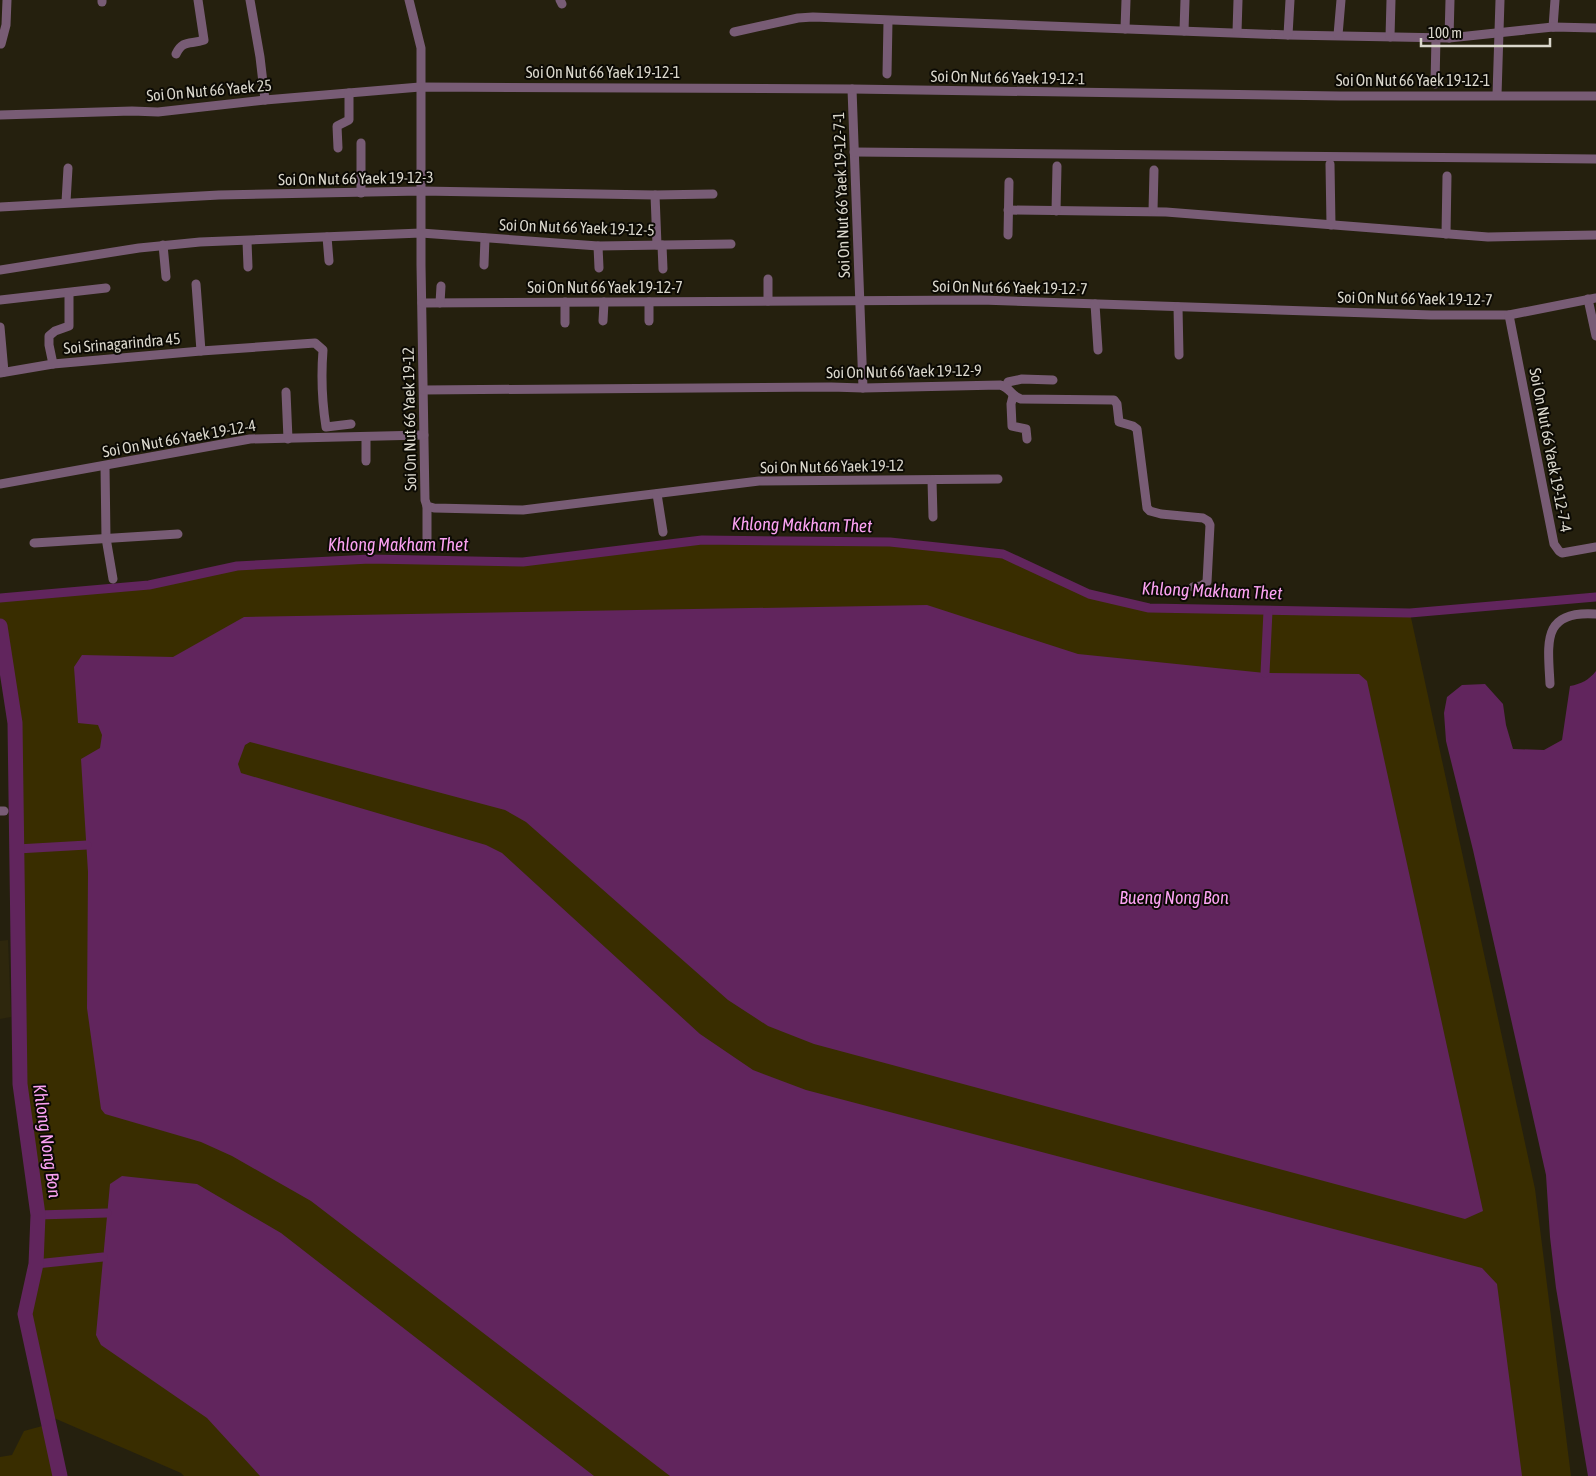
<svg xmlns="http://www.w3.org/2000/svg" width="1596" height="1476" viewBox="0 0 1596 1476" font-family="'Asap Condensed',sans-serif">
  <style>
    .built { fill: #2e270d }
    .green { fill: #392d00 }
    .water { fill: #61255d }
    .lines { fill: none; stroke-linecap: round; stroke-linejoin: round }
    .canal { stroke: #61255d; stroke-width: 9 }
    .river { stroke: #61255d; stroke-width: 15 }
    .minor { stroke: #785c75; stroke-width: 9 }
    .labels { text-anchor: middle; stroke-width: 4; stroke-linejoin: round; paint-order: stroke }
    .street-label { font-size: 16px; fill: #dad7cc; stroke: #0c0a04 }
    .water-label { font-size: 18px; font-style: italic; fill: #fba2f2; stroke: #0c0a04 }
  </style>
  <rect width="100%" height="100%" fill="#25200e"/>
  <polygon class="built" points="8,940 11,1017 0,1019 0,941"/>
  <g class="green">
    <polygon points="702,540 890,542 1003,554 1089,594 1149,608 1410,613 1535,1189 1571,1476 184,1476 181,1473 47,1415 25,1314 36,1264 38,1215 20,1084 15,723 0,626 0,598 149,585 237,566 370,559 523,562"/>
    <polygon points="46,1425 53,1476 0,1476 0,1457 12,1455 24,1431"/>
  </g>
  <g class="water">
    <polygon points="927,605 1078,654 1265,673 1359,674 1367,681 1483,1211 1465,1219 814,1044 768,1026 728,1000 526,822 505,810 250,742 245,745 238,764 241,773 486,845 502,853 700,1034 753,1070 806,1090 1482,1268 1497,1284 1522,1476 670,1476 311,1201 232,1156 201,1142 105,1114 101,1109 87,1008 88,872 81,759 100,748 102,735 98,725 78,723 74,667 82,655 173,657 244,617"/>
    <path d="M1596,671V1476H1588L1556,1288L1550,1237L1546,1175L1473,850L1446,741L1444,713L1447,697L1462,685L1485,684L1503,704L1506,725L1513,749L1544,750L1562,740L1570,686C1581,684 1589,680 1596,671Z"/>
    <polygon points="122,1176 197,1184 281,1233 594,1476 260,1476 207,1418 101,1345 96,1335 110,1184"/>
  </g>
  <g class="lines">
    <g class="canal">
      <polyline points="0,598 149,585 237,566 370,559 523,562 702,540 890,542 1003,554 1089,594 1149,608 1410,613 1596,597"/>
      <polyline points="1265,673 1268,611"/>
      <polyline points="17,849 87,845"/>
      <polyline points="38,1215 107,1213"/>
      <polyline points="36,1264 103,1257"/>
    </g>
    <polyline class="river" points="0,626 15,723 20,1084 38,1215 36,1264 25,1314 60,1476"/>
    <g class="minor">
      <polyline points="102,0 102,2"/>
      <polyline points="250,0 260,57 265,100"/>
      <polyline points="409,0 421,48 421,265 425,500 427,506 434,508 523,510 759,481 998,479"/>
      <polyline points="560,0 562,4"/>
      <polyline points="1553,27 1555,0"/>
      <polyline points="1125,29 1126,0"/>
      <polyline points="1184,31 1185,0"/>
      <polyline points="734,32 798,18 813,17 1288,35 1449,38 1553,27 1596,28"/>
      <polyline points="1237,32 1238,0"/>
      <polyline points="1288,35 1290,0"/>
      <polyline points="1338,35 1341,0"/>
      <polyline points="1390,37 1391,0"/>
      <polyline points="1449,38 1450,0"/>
      <polyline points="1,44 6,25 7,0"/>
      <path d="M176,54C183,39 191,45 204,40L198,0"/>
      <polyline points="887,74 888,21"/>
      <polyline points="1435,84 1436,37"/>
      <polyline points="852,89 863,388"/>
      <polyline points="1497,95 1500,0"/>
      <polyline points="0,115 132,111 158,112 265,100 420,87 852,89 1340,96 1596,96"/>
      <polyline points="361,143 361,193"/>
      <polyline points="338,148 337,126 349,120 349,93"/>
      <polyline points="854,152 1596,159"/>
      <polyline points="1330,164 1331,225"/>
      <polyline points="655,195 657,245"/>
      <polyline points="66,202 68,168"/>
      <polyline points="0,207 219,195 421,191 655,195 713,194"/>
      <polyline points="1008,210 1166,212 1488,237 1596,235"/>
      <polyline points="1056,211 1057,166"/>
      <polyline points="1153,211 1154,170"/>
      <polyline points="1446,234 1447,176"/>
      <polyline points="1008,235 1009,182"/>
      <polyline points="327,237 329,261"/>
      <polyline points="247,241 248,267"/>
      <polyline points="163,245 166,277"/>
      <polyline points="662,245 663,269"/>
      <polyline points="598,246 599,268"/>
      <polyline points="484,265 485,238"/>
      <polyline points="0,270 139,248 200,242 421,233 598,246 731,244"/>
      <polyline points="768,279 768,301"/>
      <polyline points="196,284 201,351"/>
      <polyline points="1588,299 1596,336"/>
      <polyline points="0,300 106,288"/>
      <polyline points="565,302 565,323"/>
      <polyline points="649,302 649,321"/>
      <polyline points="422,303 981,300 1431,315 1509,315 1596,298"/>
      <polyline points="440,303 441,286"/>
      <polyline points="1095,304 1098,350"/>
      <polyline points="1178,307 1179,355"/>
      <polyline points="1509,315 1554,544 1559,551 1562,553 1596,547"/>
      <polyline points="603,321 604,302"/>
      <polyline points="0,327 4,372"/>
      <polyline points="53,364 49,345 49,336 55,331 69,326 69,293"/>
      <path d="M0,373L53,364L201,351L315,343L323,350C321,376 322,402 326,427L351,424"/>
      <polyline points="1006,387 1008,382 1022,379 1053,380"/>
      <path d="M424,390L831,387L863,388L1000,385C1010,387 1012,397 1021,399L1114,400L1117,404L1119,422L1133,426L1137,429L1147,508L1150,511L1161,514L1203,518L1208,521L1210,525L1207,582L1201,586L1193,587"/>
      <polyline points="286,392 288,439"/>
      <polyline points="1013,396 1011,404 1012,426 1026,429 1027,439"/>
      <polyline points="366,437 366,461"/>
      <polyline points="105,466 106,538 113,579"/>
      <polyline points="932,480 933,517"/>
      <polyline points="0,484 250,439 424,435"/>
      <polyline points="657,494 663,532"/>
      <polyline points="34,543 178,534"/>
      <polyline points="427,548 427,506"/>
      <path d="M1550,684C1548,643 1541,610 1596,614"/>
      <polyline points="0,811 4,811"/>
    </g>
  </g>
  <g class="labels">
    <g class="street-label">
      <text x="603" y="78">Soi On Nut 66 Yaek 19-12-1</text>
      <text transform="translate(1008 77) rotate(1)" y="6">Soi On Nut 66 Yaek 19-12-1</text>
      <text x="1413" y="86">Soi On Nut 66 Yaek 19-12-1</text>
      <text transform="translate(209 90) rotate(-5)" y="6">Soi On Nut 66 Yaek 25</text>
      <text transform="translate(356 178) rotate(-1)" y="6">Soi On Nut 66 Yaek 19-12-3</text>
      <text transform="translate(841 195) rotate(-92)" y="6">Soi On Nut 66 Yaek 19-12-7-1</text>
      <text transform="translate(577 227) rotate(2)" y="6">Soi On Nut 66 Yaek 19-12-5</text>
      <text x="605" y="293">Soi On Nut 66 Yaek 19-12-7</text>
      <text transform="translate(1010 287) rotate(1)" y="6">Soi On Nut 66 Yaek 19-12-7</text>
      <text transform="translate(1415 298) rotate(1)" y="6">Soi On Nut 66 Yaek 19-12-7</text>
      <text transform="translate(122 343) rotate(-5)" y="6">Soi Srinagarindra 45</text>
      <text transform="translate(904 371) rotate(-1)" y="6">Soi On Nut 66 Yaek 19-12-9</text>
      <text transform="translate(409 419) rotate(-91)" y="6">Soi On Nut 66 Yaek 19-12</text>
      <text transform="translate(179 438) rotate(-10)" y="6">Soi On Nut 66 Yaek 19-12-4</text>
      <text transform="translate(1551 450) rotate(79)" y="6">Soi On Nut 66 Yaek 19-12-7-4</text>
      <text transform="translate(832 466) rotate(-1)" y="6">Soi On Nut 66 Yaek 19-12</text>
    </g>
    <g class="water-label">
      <text transform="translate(802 525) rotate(1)" y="6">Khlong Makham Thet</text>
      <text x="398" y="551">Khlong Makham Thet</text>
      <text transform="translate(1212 591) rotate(2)" y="6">Khlong Makham Thet</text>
      <text x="1174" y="904">Bueng Nong Bon</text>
      <text transform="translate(47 1141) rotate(82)" y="6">Khlong Nong Bon</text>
    </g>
  </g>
  <path d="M1421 38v8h129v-8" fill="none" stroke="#dad7cc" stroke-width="2.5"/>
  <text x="1428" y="38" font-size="15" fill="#dad7cc" stroke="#0c0a04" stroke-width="4" paint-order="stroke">100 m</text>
</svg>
